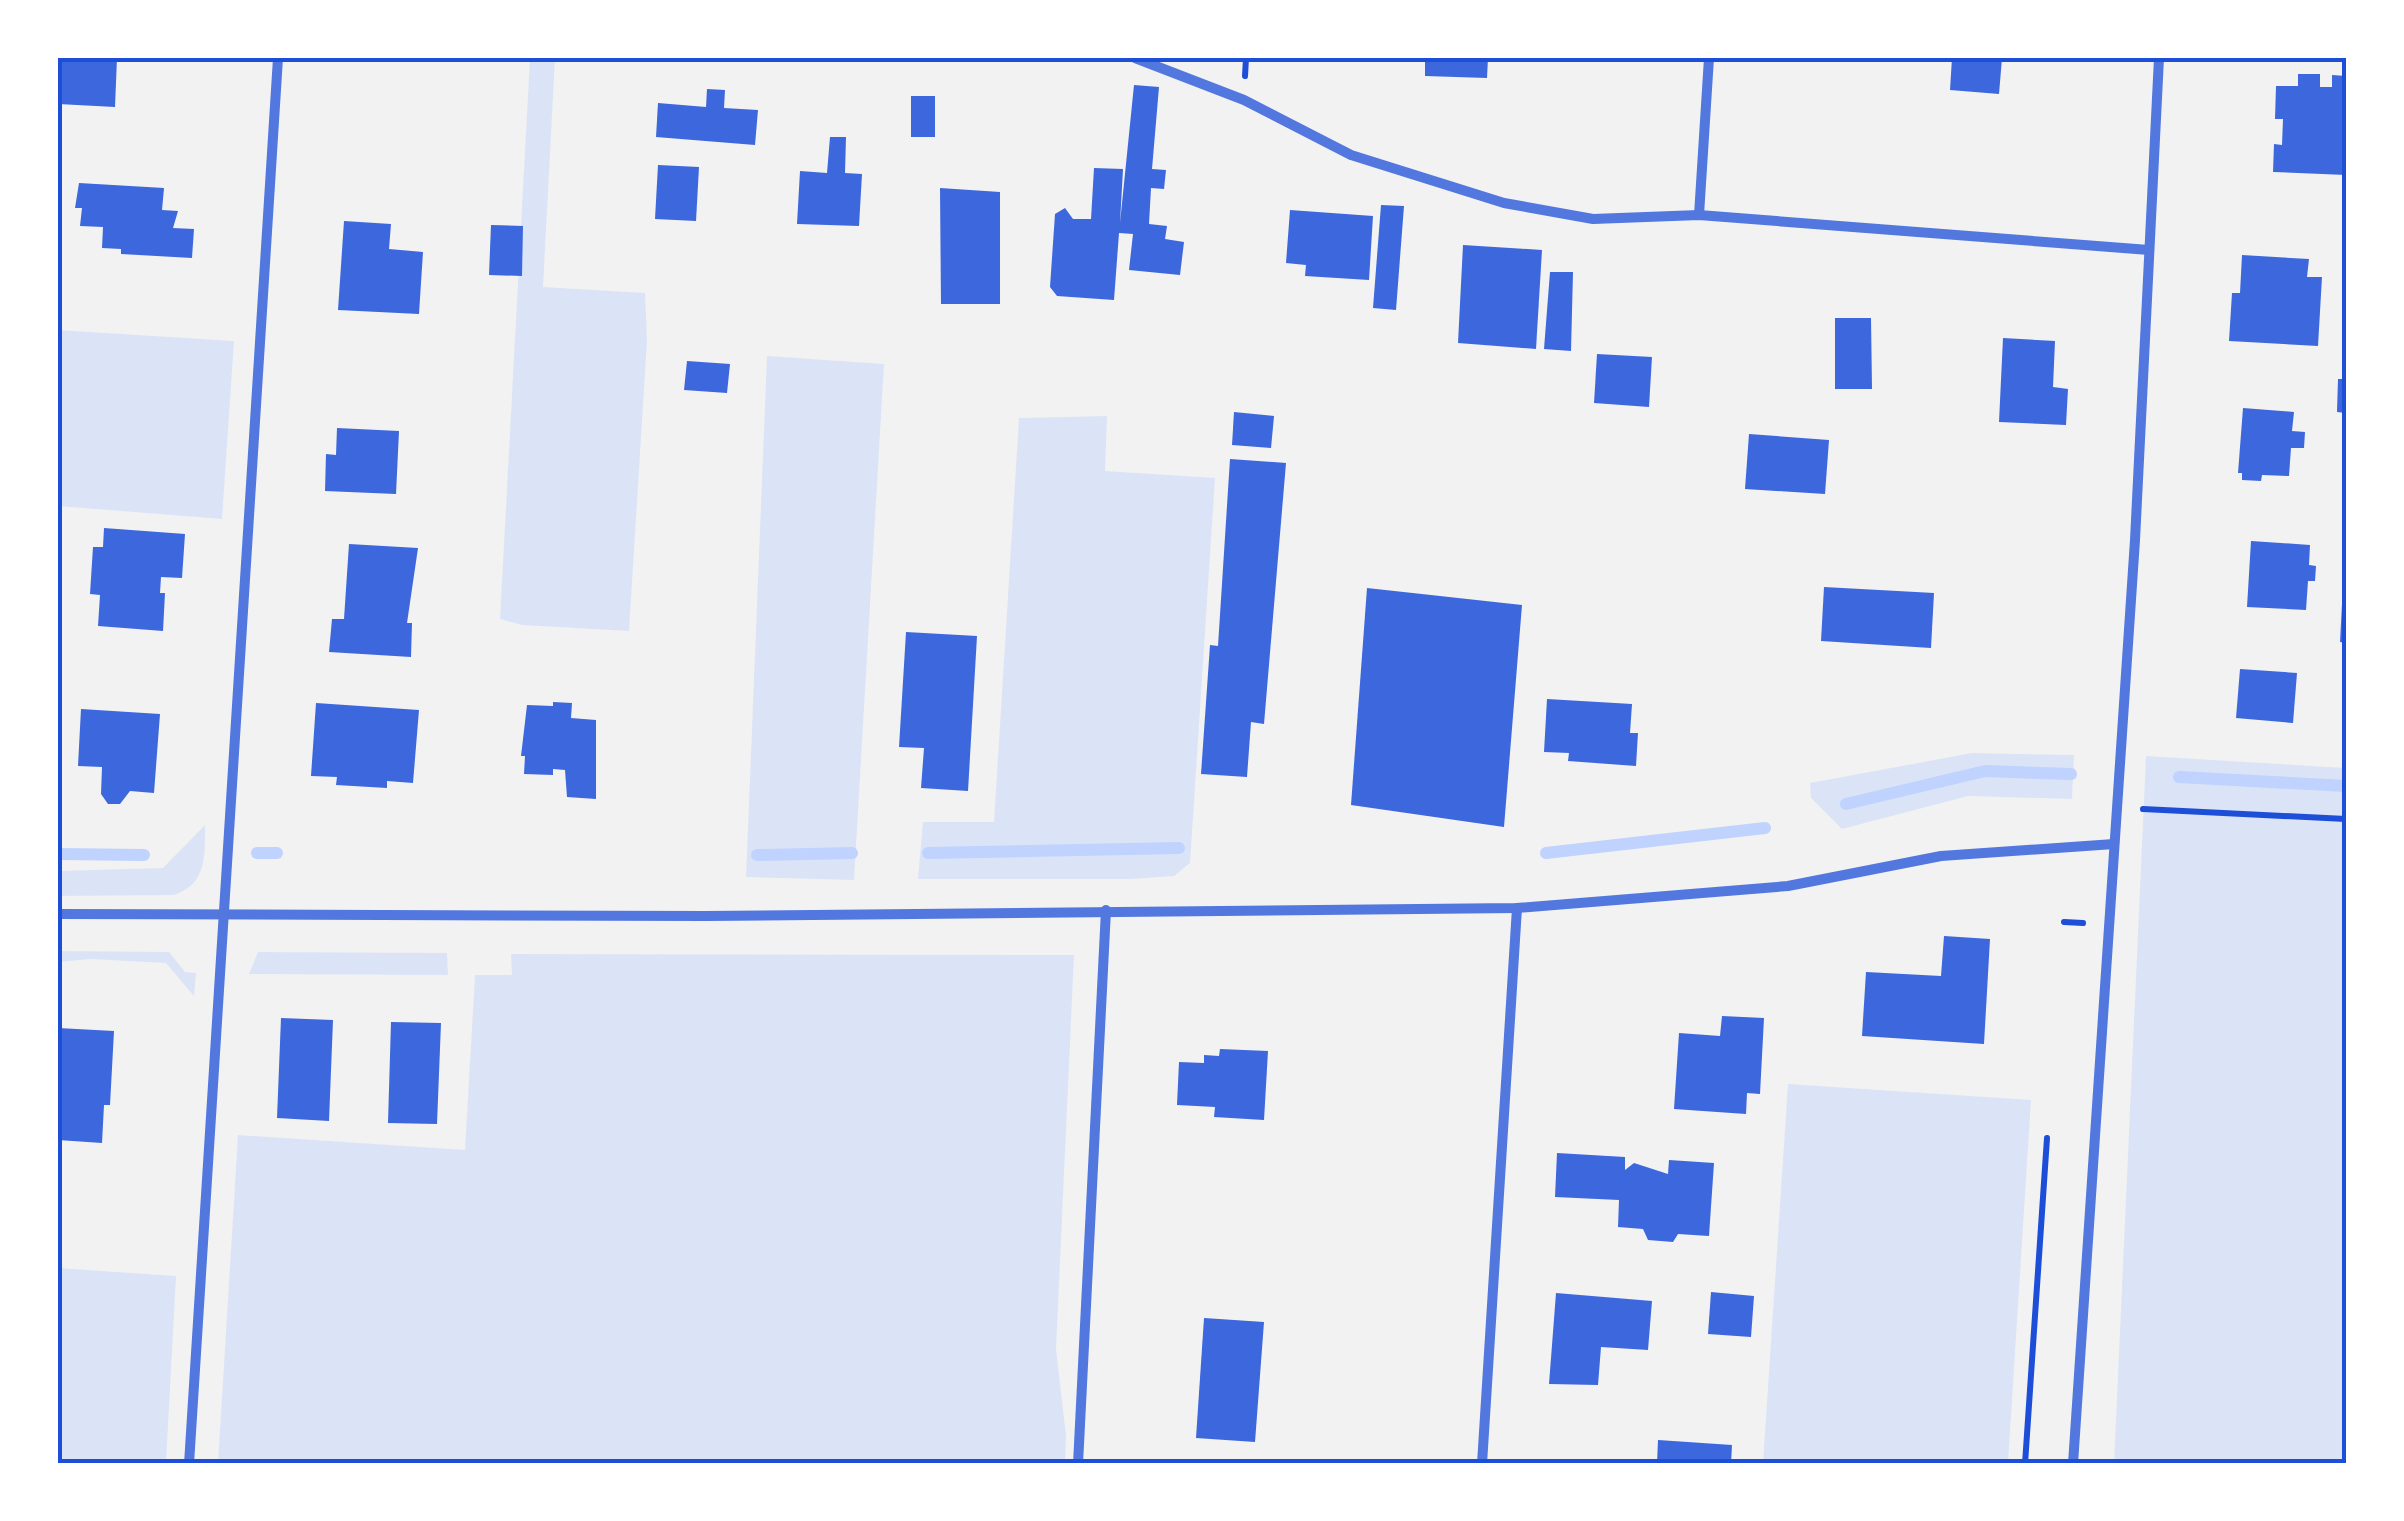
<svg xmlns="http://www.w3.org/2000/svg" width="2404" height="1521" viewBox="0 0 2404 1521" font-family="'Golos Text',sans-serif">
  <style>
    .green { fill: #dbe4f7 }
    .lines { fill: none; stroke-linecap: round; stroke-linejoin: round }
    .stream { stroke: #bfd3fe; stroke-width: 12 }
    .building { fill: #3d67dc }
    .path { stroke: #1d4ed8; stroke-width: 6 }
    .minor { stroke: #5277de; stroke-width: 10 }
    .neatline { fill: none; stroke: #1d4ed8; stroke-width: 4 }
  </style>
  <rect width="100%" height="100%" fill="#f2f2f2"/>
  <g class="green">
    <polygon points="530,58 555,58 543,287 645,293 647,340 629,631 522,625 500,619"/>
    <polygon points="58,330 234,341 222,519 58,506"/>
    <polygon points="767,356 884,364 854,880 746,877"/>
    <polygon points="1107,416 1105,471 1215,478 1190,863 1174,876 1131,879 918,879 923,822 994,822 1019,418"/>
    <polygon points="1972,753 2074,755 2072,799 1968,796 1842,829 1811,798 1810,783"/>
    <polygon points="2146,756 2346,768 2346,1463 2114,1464"/>
    <path d="M205,825C205,855 207,884 174,895L58,896V871L163,868Z"/>
    <polygon points="58,951 169,952 185,972 196,973 194,996 166,963 91,959 58,962"/>
    <polygon points="258,952 447,953 448,975 249,974"/>
    <polygon points="511,954 1074,955 1056,1349 1066,1436 1065,1463 218,1463 238,1135 465,1150 475,975 512,975"/>
    <polygon points="1788,1084 2031,1100 2008,1463 1763,1463"/>
    <polygon points="58,1268 176,1276 166,1463 58,1463"/>
  </g>
  <g class="lines">
    <g class="stream">
      <polyline points="2179,777 2346,786"/>
      <polyline points="1846,804 1985,771 2071,774"/>
      <polyline points="257,853 277,853"/>
      <polyline points="928,853 1179,848"/>
      <polyline points="1546,853 1765,828"/>
      <polyline points="58,854 144,855"/>
      <polyline points="757,855 852,853"/>
    </g>
  </g>
  <g class="building">
    <polygon points="58,58 117,58 115,107 58,104"/>
    <polygon points="1425,58 1488,58 1487,78 1425,76"/>
    <polygon points="1952,58 2002,58 1999,94 1950,90"/>
    <polygon points="2298,74 2320,74 2320,87 2332,87 2332,75 2346,76 2346,175 2273,172 2274,144 2282,145 2283,119 2275,119 2276,86 2298,86"/>
    <polygon points="1134,85 1159,87 1152,169 1166,170 1164,189 1151,188 1149,224 1167,226 1165,239 1184,242 1180,275 1129,270 1133,234 1119,233 1114,300 1057,296 1050,287 1055,214 1065,208 1073,219 1091,219 1094,168 1123,169 1120,223"/>
    <polygon points="707,89 725,90 724,108 758,110 755,145 656,137 658,103 706,107"/>
    <rect x="911" y="96" width="24" height="41"/>
    <polygon points="830,137 846,137 845,173 862,174 859,226 797,224 800,171 827,173"/>
    <polygon points="658,165 699,167 696,221 655,219"/>
    <polygon points="79,183 164,188 162,210 178,211 173,228 194,229 192,258 121,254 121,249 102,248 103,227 80,226 82,208 75,208"/>
    <polygon points="940,188 1000,192 1000,304 941,304"/>
    <polygon points="1381,205 1404,206 1396,310 1373,308"/>
    <polygon points="1290,210 1373,216 1369,280 1305,276 1306,265 1286,263"/>
    <polygon points="344,221 391,224 389,249 423,252 419,314 338,310"/>
    <polygon points="491,225 523,226 522,276 489,275"/>
    <polygon points="1463,245 1542,250 1536,349 1458,343"/>
    <polygon points="2242,255 2309,259 2307,277 2322,277 2318,346 2229,341 2232,293 2240,293"/>
    <polygon points="1550,272 1573,272 1571,351 1544,349"/>
    <polygon points="1835,318 1871,318 1872,389 1835,389"/>
    <polygon points="2003,338 2055,341 2053,387 2068,389 2066,425 1999,422"/>
    <polygon points="1597,354 1652,357 1649,407 1594,403"/>
    <polygon points="687,361 730,364 727,393 684,390"/>
    <polygon points="2338,379 2346,379 2346,413 2337,412"/>
    <polygon points="2243,408 2294,412 2292,431 2305,432 2304,448 2291,448 2289,476 2262,475 2261,481 2242,480 2242,473 2238,473"/>
    <polygon points="1234,412 1274,416 1271,448 1232,445"/>
    <polygon points="337,428 399,431 396,494 325,491 326,454 336,455"/>
    <polygon points="1749,434 1829,440 1825,494 1745,489"/>
    <polygon points="1230,459 1286,463 1264,724 1251,722 1247,777 1201,774 1210,645 1218,646"/>
    <polygon points="104,528 185,534 182,578 161,577 160,593 165,593 163,631 98,626 100,595 90,594 93,547 103,547"/>
    <polygon points="2251,541 2310,545 2309,565 2316,566 2315,581 2308,581 2306,610 2247,607"/>
    <polygon points="349,544 418,548 407,623 412,623 411,657 329,652 332,619 344,619"/>
    <polygon points="2343,585 2346,586 2346,643 2340,642"/>
    <polygon points="1824,587 1934,593 1931,648 1821,641"/>
    <polygon points="1367,588 1522,605 1504,827 1351,805"/>
    <polygon points="906,632 977,636 968,791 921,788 924,748 899,747"/>
    <polygon points="2240,669 2297,673 2293,723 2236,718"/>
    <polygon points="1547,699 1632,704 1630,733 1638,733 1636,766 1568,761 1569,753 1544,752"/>
    <polygon points="553,702 572,703 571,718 596,720 596,799 567,797 565,770 553,769 553,775 524,774 525,756 521,756 527,705 553,706"/>
    <polygon points="316,703 419,710 413,783 387,781 387,788 336,785 337,777 311,776"/>
    <polygon points="81,709 160,714 154,793 130,791 120,804 108,804 101,794 102,767 78,766"/>
    <polygon points="1944,936 1990,939 1984,1044 1862,1036 1866,972 1941,976"/>
    <polygon points="1722,1016 1764,1018 1760,1094 1747,1093 1746,1114 1674,1109 1679,1033 1720,1036"/>
    <polygon points="281,1018 333,1020 329,1121 277,1118"/>
    <polygon points="391,1022 441,1023 437,1124 388,1123"/>
    <polygon points="58,1028 114,1031 110,1105 104,1105 102,1143 58,1140"/>
    <polygon points="1220,1049 1268,1051 1264,1120 1214,1117 1215,1107 1177,1105 1179,1062 1204,1063 1204,1055 1219,1056"/>
    <polygon points="1557,1153 1625,1157 1625,1170 1634,1163 1668,1174 1669,1160 1714,1163 1709,1236 1678,1234 1673,1242 1648,1240 1643,1229 1618,1227 1619,1200 1555,1197"/>
    <polygon points="1711,1292 1754,1296 1751,1337 1708,1334"/>
    <polygon points="1556,1293 1652,1301 1648,1350 1601,1347 1598,1385 1549,1384"/>
    <polygon points="1204,1318 1264,1322 1255,1442 1196,1438"/>
    <polygon points="1658,1440 1732,1445 1731,1464 1657,1464"/>
  </g>
  <g class="lines">
    <g class="path">
      <polyline points="1245,76 1246,58"/>
      <polyline points="2143,809 2346,819"/>
      <polyline points="2064,922 2083,923"/>
      <polyline points="2025,1464 2047,1138"/>
    </g>
    <g class="minor">
      <polyline points="1135,58 1244,100 1351,155 1504,203 1593,219 1699,215 2149,250"/>
      <polyline points="1699,215 1709,58"/>
      <polyline points="58,914 706,916 1517,908 1788,886 1941,856 2114,844"/>
      <polyline points="189,1464 278,58"/>
      <polyline points="1078,1464 1106,910"/>
      <polyline points="1482,1464 1517,908"/>
      <polyline points="2073,1464 2135,540 2159,58"/>
    </g>
  </g>
  <rect width="2404" height="1521" fill="none" stroke="#ffffff" stroke-width="120"/>
  <rect x="60" y="60" width="2284" height="1401" class="neatline"/>
</svg>
